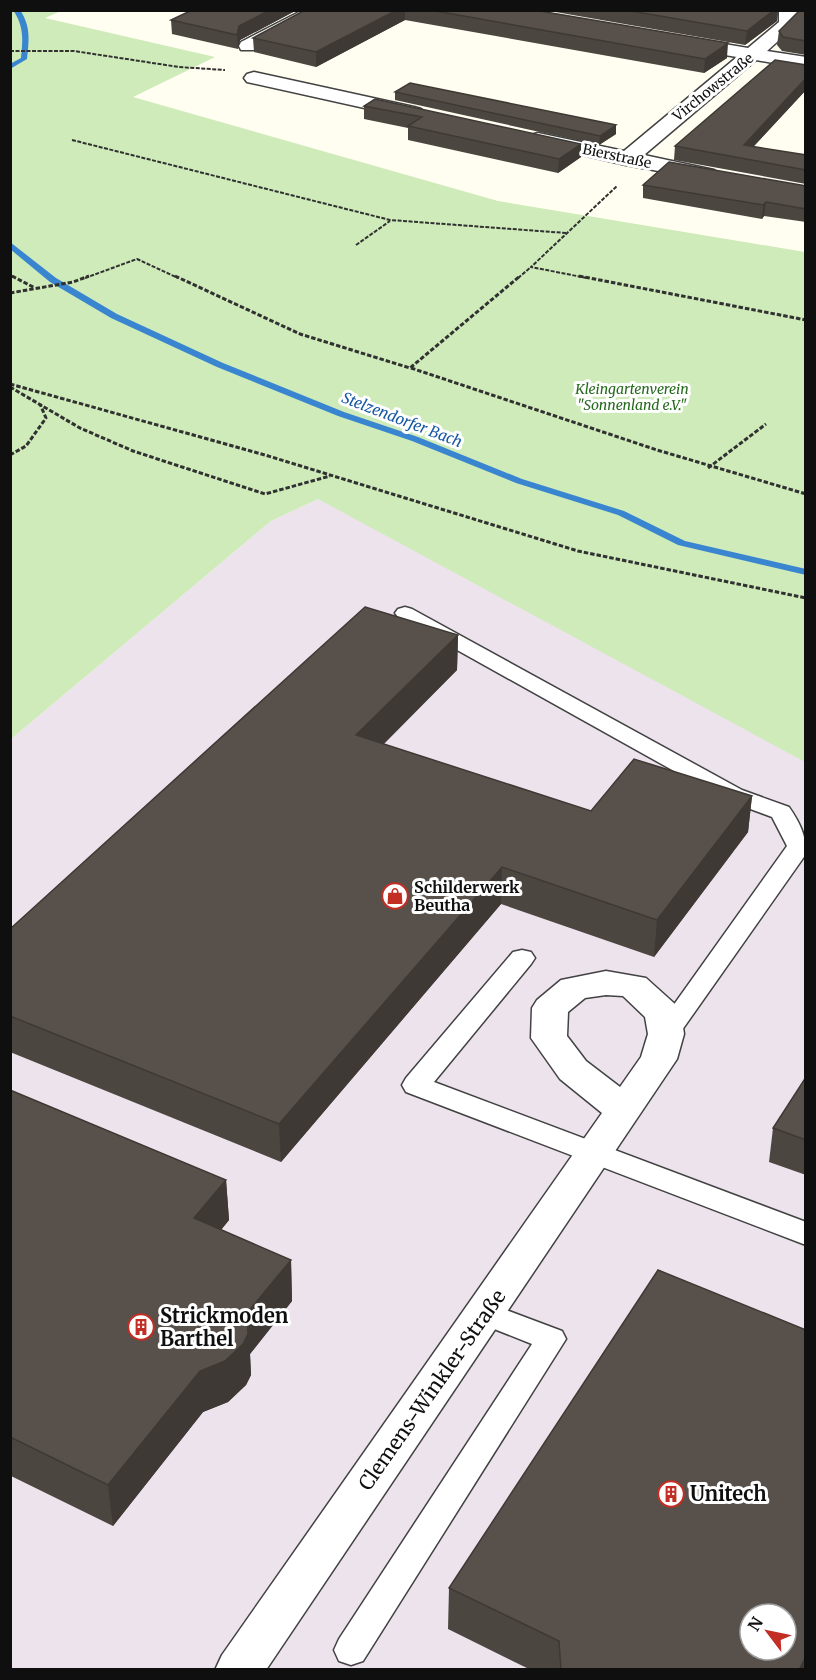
<svg xmlns="http://www.w3.org/2000/svg" width="816" height="1680" viewBox="0 0 816 1680" font-family="Merriweather,serif">
  <style>
    .industrial { fill: #ede3ed; fill-rule: evenodd }
    .green { fill: #ceebb9 }
    .lines { fill: none; stroke-linecap: round; stroke-linejoin: round }
    .stream { fill: #3a85d0; fill-rule: evenodd }
    .service-casing { stroke: #424242; stroke-width: 3 }
    .minor-casing { stroke: #424242; stroke-width: 3 }
    .path-far1 { stroke: #313131; stroke-width: 2; stroke-dasharray: 4 1.5; stroke-linecap: butt }
    .path { stroke: #313131; stroke-width: 3; stroke-dasharray: 4.5 2; stroke-linecap: butt }
    .service { fill: #fff; fill-rule: evenodd }
    .minor { fill: #fff; fill-rule: evenodd }
    .wall { fill: #4c4640 }
    .shaded-wall { fill: #3e3934 }
    .building { fill: #58514b; stroke: #3e3934; stroke-width: 1.5; fill-rule: evenodd }
    .labels { text-anchor: middle; stroke-width: 6; stroke-linejoin: round; paint-order: stroke }
    .far-street-label { font-size: 14px; fill: #0f0f0f; stroke: #fff }
    .far-park-label { font-size: 14px; font-style: italic; fill: #25691d; stroke: #fff }
    .far-water-label { font-size: 15px; font-style: italic; fill: #1557a4; stroke: #fff }
    .poi-label { font-size: 16px; font-weight: bold; fill: #0f0f0f; stroke: #fff; text-anchor: start }
    .near-poi-label { font-size: 20px; font-weight: bold; fill: #0f0f0f; stroke: #fff; text-anchor: start }
    .near-street-label { font-size: 20px; fill: #0f0f0f; stroke: #fff }
  </style>
  <rect width="100%" height="100%" fill="#fffef1"/>
  <path class="industrial" d="M318,499L805,753V1669L11,1670V739L271,521ZM750,1614H786V1650H750Z"/>
  <polygon class="green" points="11,10 61,11 45,18 215,57 133,97 498,201 805,252 805,762 318,499 271,521 11,739"/>
  <g class="lines">
    <g class="stream">
      <path d="M13,10H20C31,26 29,41 27,59L10,69V64L21,58C23,40 24,26 13,10Z"/>
      <polygon points="10,242 56,278 117,314 223,363 344,412 418,437 522,479 624,511 685,541 806,569 806,575 678,545 618,515 516,483 412,441 338,416 217,367 111,318 50,282 10,249"/>
    </g>
    <g class="service-casing">
      <g id="service">
        <path d="M405,607L412,609L742,790L789,807C800,823 806,835 806,854L675,1040L666,1043L657,1040L653,1034L787,846L772,817L726,800L398,617L395,613L398,609Z"/>
        <polygon points="522,950 531,952 535,958 531,964 434,1082 806,1222 806,1245 406,1092 402,1085 406,1078 513,952"/>
        <polygon points="485,1302 562,1331 566,1339 363,1661 351,1665 339,1661 334,1650 339,1639 532,1344 474,1321 470,1313 474,1305"/>
      </g>
    </g>
    <g class="minor-casing">
      <g id="minor">
        <polygon points="303,10 327,10 255,50 241,50 239,46 241,42"/>
        <polygon points="779,10 797,10 797,24 767,51 806,57 806,69 756,60 644,155 714,170 717,174 714,178 707,180 626,165 531,143 528,139 531,135 538,133 624,151 737,57 676,47 674,43 676,39 683,37 748,48 779,22"/>
        <polygon points="254,72 414,107 421,109 424,113 421,117 414,119 247,82 244,78 247,74"/>
        <path d="M606,971L646,978L676,1005L681,1013L684,1034L677,1059L266,1670H215L222,1655L602,1113L560,1079L531,1038L532,1008L537,1000L561,980ZM606,995L623,996L645,1017L648,1034L641,1057L620,1087L586,1061L567,1036L568,1012L585,998Z"/>
      </g>
    </g>
    <g class="path-far1">
      <polyline points="10,51 74,51 179,67 225,70"/>
      <polyline points="72,140 390,220 566,233"/>
      <polyline points="356,245 390,221"/>
      <polyline points="10,275 15,278"/>
      <polyline points="85,278 137,259 178,278"/>
      <polyline points="518,278 531,267"/>
      <polyline points="587,278 531,267 617,186"/>
    </g>
    <g class="path">
      <polyline points="12,276 35,288"/>
      <polyline points="175,276 300,334 410,368 520,276"/>
      <polyline points="579,276 806,320"/>
      <polyline points="10,293 73,282 89,276"/>
      <polyline points="411,368 657,450 806,494"/>
      <polyline points="10,384 265,455 578,551 806,598"/>
      <polyline points="10,387 80,428 133,451 265,494 330,476"/>
      <polyline points="10,455 26,446 46,418 40,404"/>
      <polyline points="708,468 766,424"/>
    </g>
    <use href="#service" class="service"/>
    <use href="#minor" class="minor"/>
  </g>
  <g class="wall">
    <polygon points="192,10 297,10 240,40 238,49 172,34 171,20"/>
    <polygon points="305,10 534,10 727,58 704,73 405,20 316,67 254,52 253,38"/>
    <polygon points="544,10 778,10 777,21 745,45"/>
    <polygon points="799,10 806,10 806,55 782,51 777,45 779,31 799,12"/>
    <polygon points="806,90 753,147 806,155 806,184 674,160 675,146"/>
    <polygon points="395,92 616,134 599,145 395,100"/>
    <polygon points="364,106 581,144 581,157 558,173 408,140 408,128 364,119"/>
    <polygon points="643,185 806,186 806,222 764,216 762,219 643,198"/>
    <polygon points="458,635 457,670 384,744 591,811 752,796 748,832 654,957 501,904 281,1162 10,1052 10,929"/>
    <polygon points="806,1077 806,1175 769,1162 773,1128"/>
    <polygon points="10,1090 226,1180 229,1220 221,1230 291,1260 292,1301 250,1354 251,1375 246,1385 228,1402 203,1412 113,1526 11,1476 10,1476"/>
    <polygon points="449,1588 806,1670 531,1670 448,1629"/>
  </g>
  <g class="shaded-wall">
    <polygon points="270,10 297,10 240,40 238,49 237,35 239,26"/>
    <polygon points="397,10 405,10 405,20 316,67 316,52"/>
    <polygon points="774,10 778,10 777,21 745,45 747,31"/>
    <polygon points="728,43 727,58 704,73 705,59"/>
    <polygon points="806,78 806,90 743,158 744,145"/>
    <polygon points="616,125 616,134 599,145 600,136"/>
    <polygon points="581,144 581,157 558,173 559,159"/>
    <polygon points="766,202 764,216 762,219 763,205"/>
    <polygon points="458,635 457,670 357,770 356,735"/>
    <polygon points="752,796 748,832 654,957 657,920"/>
    <polygon points="502,867 501,904 281,1162 279,1124"/>
    <polygon points="226,1180 229,1220 197,1259 194,1218"/>
    <polygon points="291,1260 292,1301 250,1354 251,1375 246,1385 228,1402 203,1412 113,1526 108,1485"/>
    <polygon points="806,1656 806,1670 799,1670"/>
  </g>
  <g class="building">
    <polygon points="192,10 270,10 239,26 237,35 171,20"/>
    <polygon points="305,10 397,10 316,52 253,38"/>
    <polygon points="430,10 534,10 728,43 705,59"/>
    <polygon points="625,10 774,10 747,31"/>
    <polygon points="800,10 806,10 806,41 783,37 779,31"/>
    <polygon points="775,60 806,65 806,78 744,145 806,155 806,170 675,146"/>
    <polygon points="410,83 616,125 600,136 395,92"/>
    <polygon points="375,99 581,144 559,159 408,126 422,117 364,106"/>
    <polygon points="669,162 806,186 806,209 766,202 763,205 643,185"/>
    <polygon points="365,607 458,635 356,735 591,811 634,759 752,796 657,920 502,867 279,1124 10,1016 10,929"/>
    <polygon points="806,1077 806,1140 773,1128"/>
    <polygon points="10,1090 226,1180 194,1218 291,1260 247,1313 248,1334 243,1344 225,1361 200,1371 108,1485 10,1437"/>
    <path d="M658,1270L806,1330V1656L799,1670H561L559,1641L449,1588ZM750,1614H786V1650H750Z"/>
  </g>
  <defs>
    <g id="shop-ring" transform="scale(1.35)"><circle r="9.5" fill="#fff" stroke="#c22d24" stroke-width="1.5"/><path d="M-5-2.5h2.3a2.7 3.5 0 0 1 5.4 0H5L5.5 6h-11ZM-1.5-2.5h3a1.5 2.3 0 0 0-3 0Z" fill="#c22d24"/></g>
    <g id="building-ring" transform="scale(1.35)"><circle r="9.5" fill="#fff" stroke="#c22d24" stroke-width="1.5"/><path d="M-4-6H4V6H1V3H-1V6H-4ZM-2.5-4.3h1.7v1.8h-1.7ZM.8-4.3h1.7v1.8H.8ZM-2.5-1h1.7V.8h-1.7ZM.8-1h1.7V.8H.8Z" fill="#c22d24"/></g>
  </defs>
  <g fill-rule="evenodd">
    <use href="#shop-ring" x="395" y="896"/>
    <use href="#building-ring" x="141" y="1327"/>
    <use href="#building-ring" x="671" y="1494"/>
  </g>
  <g class="labels">
    <g class="far-street-label">
      <text transform="translate(713 87) rotate(-39)" y="5">Virchowstraße</text>
      <text transform="translate(617 156) rotate(12)" y="5">Bierstraße</text>
    </g>
    <g class="far-park-label">
      <text x="632" y="394">Kleingartenverein<tspan x="632" dy="16">"Sonnenland e.V."</tspan></text>
    </g>
    <g class="far-water-label">
      <text transform="translate(402 420) rotate(21)" y="5">Stelzendorfer Bach</text>
    </g>
    <g class="poi-label">
      <text x="414" y="893">Schilderwerk<tspan x="414" dy="18">Beutha</tspan></text>
    </g>
    <g class="near-poi-label">
      <text x="160" y="1323">Strickmoden<tspan x="160" dy="23">Barthel</tspan></text>
      <text x="690" y="1501">Unitech</text>
    </g>
    <g class="near-street-label">
      <text transform="translate(432 1390) rotate(-55)" y="7">Clemens-Winkler-Straße</text>
    </g>
  </g>
  <rect width="816" height="1680" fill="none" stroke="#0f0f0f" stroke-width="24"/>
  <g transform="translate(768 1632) rotate(302)"><circle r="28" fill="#ffffff" stroke="#9f9f9f" stroke-width="1.5"/>
  <path d="M0-4.5L10 22L0 15L-10 22Z" fill="#c22d24"/>
  <text y="-9" font-size="16" font-weight="bold" text-anchor="middle" fill="#0f0f0f">N</text>
  </g>
</svg>
